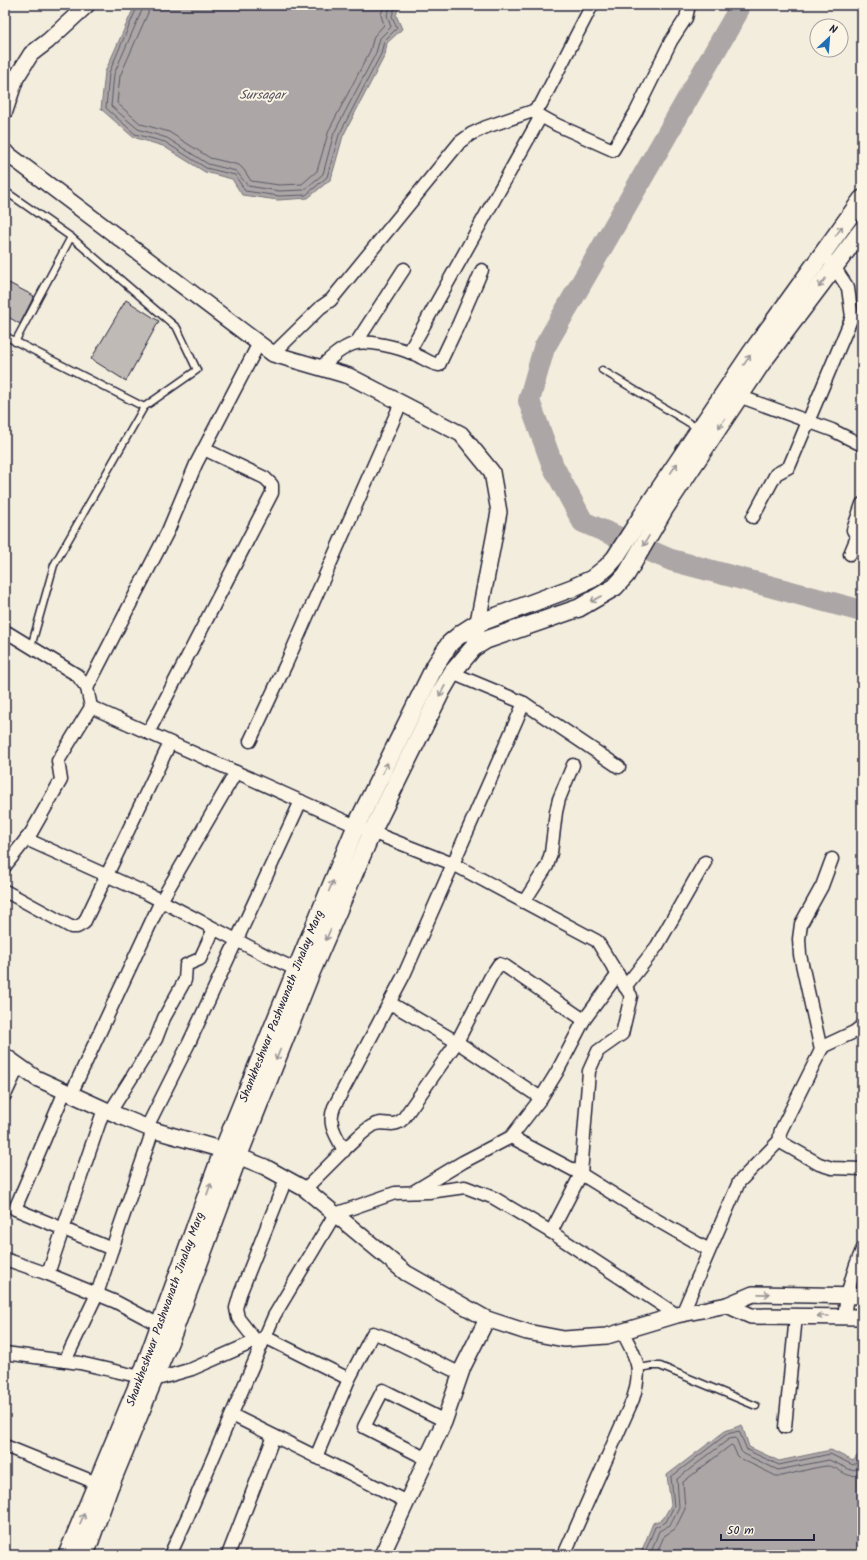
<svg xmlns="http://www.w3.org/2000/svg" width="867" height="1560" viewBox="0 0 867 1560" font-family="Kalam,sans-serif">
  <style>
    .water { fill: #aca7a6; stroke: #75727b }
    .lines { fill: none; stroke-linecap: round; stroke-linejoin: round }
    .shore { stroke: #595766; stroke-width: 1 }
    .river { stroke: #aca7a6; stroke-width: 22 }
    .building { fill: #bfbab6; stroke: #22223b }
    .service-casing { stroke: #22223b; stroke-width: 9 }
    .minor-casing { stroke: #22223b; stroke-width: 15 }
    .tertiary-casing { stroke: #22223b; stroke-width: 18 }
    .secondary-casing { stroke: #22223b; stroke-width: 20 }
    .service { stroke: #fcf5e5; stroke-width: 6 }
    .minor { stroke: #fcf5e5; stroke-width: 12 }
    .tertiary { stroke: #fcf5e5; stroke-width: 15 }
    .secondary { stroke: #fcf5e5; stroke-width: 17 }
    .oneway { stroke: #9a9698 }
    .labels { text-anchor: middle; stroke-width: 4; stroke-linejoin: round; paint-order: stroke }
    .street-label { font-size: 12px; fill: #22223b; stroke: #fcf5e5 }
    .water-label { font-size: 13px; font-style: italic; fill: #525160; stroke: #fcf5e5 }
  </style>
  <rect width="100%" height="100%" fill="#f3edde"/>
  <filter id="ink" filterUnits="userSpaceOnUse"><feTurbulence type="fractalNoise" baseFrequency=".025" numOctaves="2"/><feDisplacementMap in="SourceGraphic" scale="8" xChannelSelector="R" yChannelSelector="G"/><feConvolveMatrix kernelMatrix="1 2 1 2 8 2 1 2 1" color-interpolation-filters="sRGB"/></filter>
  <g filter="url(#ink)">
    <g class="water">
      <polygon points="135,5 400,5 396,15 402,29 387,43 385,55 343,136 331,179 308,198 278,200 242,195 232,179 205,172 163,146 133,137 101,109 105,72"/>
      <polygon points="742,1425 749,1447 779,1461 831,1450 853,1461 862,1450 862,1555 640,1555 653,1523 663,1519 671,1505 667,1475 725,1431"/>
    </g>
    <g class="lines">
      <g class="shore">
        <polyline points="138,5 109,73 106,108 135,134 165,142 206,168 235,175 245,191 279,196 306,195 327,177 339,135 381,54 384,41 397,28 392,16 396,5"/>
        <polyline points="143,5 142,10 114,74 111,106 138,129 167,138 208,164 236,171 248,186 279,191 304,190 323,174 334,133 376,53 380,38 391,27 387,15 391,5"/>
        <polyline points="149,5 148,13 120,76 117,103 141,124 169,132 210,158 239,165 244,170 251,181 279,185 302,184 317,171 329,130 370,51 374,36 384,25 381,15 384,5"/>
        <polyline points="644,1555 655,1527 666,1522 674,1506 671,1477 727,1434 739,1431 747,1450 779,1465 830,1454 853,1465 856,1463 862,1456"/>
        <polyline points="650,1555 659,1531 670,1525 679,1507 677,1479 729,1439 736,1438 741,1451 744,1454 778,1470 829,1460 851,1470 857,1469 862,1464"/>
        <path d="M656,1555L664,1536L675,1529L685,1509L683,1482L731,1445L733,1446L737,1455L741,1459L776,1476H782C795,1473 815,1467 827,1466C840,1466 846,1482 862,1473"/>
      </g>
      <polyline class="river" points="738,5 737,13 544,348 529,401 553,466 583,522 671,560 862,611"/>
    </g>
    <g class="building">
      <polygon points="5,281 34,296 20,324 5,315"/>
      <polygon points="126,300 159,321 126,381 91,359"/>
    </g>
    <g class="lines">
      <g class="service-casing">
        <g id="service">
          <polyline points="5,191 71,237 177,328 197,370 144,407"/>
          <polyline points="5,336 144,407 54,565 31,647"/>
          <polyline points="15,342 71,237"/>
          <polyline points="602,370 699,429"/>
          <polyline points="639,1368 651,1366 660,1366 756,1406"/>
        </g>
      </g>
      <g class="minor-casing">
        <g id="minor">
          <polyline points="535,113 557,125 613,150 636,112 671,41 686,18 689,5"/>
          <polyline points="356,343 404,269"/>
          <polyline points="409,352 541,116"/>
          <polyline points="273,354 321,307 331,300 460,142 471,134 486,127 533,111 541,104 592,5"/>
          <path d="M321,368C328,359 342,348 353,344C367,339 400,348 414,354C422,357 430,364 439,365L459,323L482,270"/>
          <polyline points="733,394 832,430 862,445"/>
          <polyline points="753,517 776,474 789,467 852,317 848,288 831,262"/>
          <polyline points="850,554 857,537 853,530 862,504"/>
          <polyline points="5,631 77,675 87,688 91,707 58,761 61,780 31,833 5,866"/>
          <polyline points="452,673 524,703 619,767"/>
          <polyline points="87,688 168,531 196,464 259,343"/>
          <polyline points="91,707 356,826 453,864 597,941 631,996 622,1034 598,1051 589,1071 581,1174 551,1232"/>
          <polyline points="148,733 272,493 272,485 265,478 204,449"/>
          <polyline points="250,741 287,662 401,403"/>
          <polyline points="26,839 148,894 267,956 302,972"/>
          <polyline points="5,891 71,927 77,927 84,923 170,743"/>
          <polyline points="524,902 547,866 551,853 556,812 559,799 573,765"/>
          <polyline points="625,987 657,946 705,862"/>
          <polyline points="390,1003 457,1042 541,1098"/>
          <path d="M862,1026L854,1032L824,1046L821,1050L781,1130C779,1137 779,1140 784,1144L819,1164L832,1168L862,1169"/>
          <polyline points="821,1050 800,955 799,939 801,924 822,886 832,859"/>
          <polyline points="65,1091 15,1209 112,1249 97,1294 65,1361"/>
          <polyline points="71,1094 161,901 236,772"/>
          <polyline points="5,1095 19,1065"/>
          <polyline points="110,1112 156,1039 164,1018 185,980 186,965 200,959 214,929"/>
          <polyline points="147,1127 189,1043 301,801"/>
          <polyline points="511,1137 581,1174 639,1210 709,1250"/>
          <path d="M344,1151C336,1134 327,1125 334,1107L404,975L524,703"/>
          <path d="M305,1189C318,1176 331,1163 344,1150C353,1142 362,1132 372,1126C383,1118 392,1130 403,1119L457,1042L491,976L499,964L505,966L584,1020"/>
          <polyline points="413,1192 463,1162 511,1137 541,1098 557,1072 584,1020 618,974"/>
          <polyline points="112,1249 153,1130"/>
          <polyline points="5,1259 48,1274 116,1302 167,1329"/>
          <polyline points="48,1274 63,1229 104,1109"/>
          <polyline points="682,1314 739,1182 780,1140"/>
          <path d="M844,1316C847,1293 852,1272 862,1250"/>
          <polyline points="256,1341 238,1318 236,1308 240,1294 286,1179"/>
          <polyline points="5,1353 80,1363 154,1380 192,1369 265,1337 349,1379"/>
          <polyline points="232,1415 407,1502"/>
          <polyline points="785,1427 796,1316"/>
          <polyline points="5,1446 104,1486"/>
          <polyline points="316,1457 349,1379 373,1333 388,1338 461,1374"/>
          <polyline points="427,1459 364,1427 383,1390 445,1421"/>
          <polyline points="170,1555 188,1516 274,1316 335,1214 395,1193 429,1192 465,1187 494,1198 551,1232 677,1315"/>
          <polyline points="228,1555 274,1436"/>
          <path d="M564,1555L633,1399C643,1366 637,1360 622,1331"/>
        </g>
      </g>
      <g class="tertiary-casing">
        <g id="tertiary">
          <polyline points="5,111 16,78 31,54 48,41 87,5"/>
          <polyline points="5,152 273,354 349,376 461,434 492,472 499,512 473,648"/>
          <polyline points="5,1056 36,1078 117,1115 153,1130 223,1150 265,1167 305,1189 406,1273 487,1319 527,1332 564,1339 607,1336 677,1315 727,1305 753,1294 862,1296"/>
          <polyline points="727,1305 751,1316 862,1317"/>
          <polyline points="382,1555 444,1422 463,1367 487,1319"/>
        </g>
      </g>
      <g class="secondary-casing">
        <g id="secondary">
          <polyline points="67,1555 141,1377 223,1150 296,970 356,826 435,666 450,643 462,633 476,624 572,588 592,579 607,567 615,558 652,500 751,353 862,199"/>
          <polyline points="85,1555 109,1488 173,1333 238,1157 310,975 372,832 441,692 452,673 473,648 486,640 579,608 615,587 626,575 665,508 761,364 862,230"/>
        </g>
      </g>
      <use href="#service" class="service"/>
      <use href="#minor" class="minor"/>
      <use href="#tertiary" class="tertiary"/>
      <use href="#secondary" class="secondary"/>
    </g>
    <defs><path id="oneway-shaft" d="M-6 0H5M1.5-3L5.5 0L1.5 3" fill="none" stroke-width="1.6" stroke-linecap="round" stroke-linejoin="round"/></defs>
    <g class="oneway">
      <use href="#oneway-shaft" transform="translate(839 231) rotate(-54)"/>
      <use href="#oneway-shaft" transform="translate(822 283) rotate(127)"/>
      <use href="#oneway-shaft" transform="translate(747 360) rotate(-56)"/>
      <use href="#oneway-shaft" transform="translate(722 423) rotate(124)"/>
      <use href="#oneway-shaft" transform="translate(674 468) rotate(-56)"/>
      <use href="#oneway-shaft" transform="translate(646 541) rotate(120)"/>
      <use href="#oneway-shaft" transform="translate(596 599) rotate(151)"/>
      <use href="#oneway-shaft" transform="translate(442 691) rotate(119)"/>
      <use href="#oneway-shaft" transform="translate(385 768) rotate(-64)"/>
      <use href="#oneway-shaft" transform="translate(331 886) rotate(-67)"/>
      <use href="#oneway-shaft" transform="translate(328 935) rotate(113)"/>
      <use href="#oneway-shaft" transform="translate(278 1055) rotate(112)"/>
      <use href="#oneway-shaft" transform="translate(209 1189) rotate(-70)"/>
      <use href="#oneway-shaft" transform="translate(764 1294) rotate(1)"/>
      <use href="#oneway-shaft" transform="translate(823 1316) rotate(-180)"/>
      <use href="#oneway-shaft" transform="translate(82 1519) rotate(-68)"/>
    </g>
  </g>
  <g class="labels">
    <g class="street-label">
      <text transform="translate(281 1006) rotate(-68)" y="4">Shankheshwar Pashwanath Jinalay Marg</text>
      <text transform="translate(165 1309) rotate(-70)" y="4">Shankheshwar Pashwanath Jinalay Marg</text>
    </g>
    <g class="water-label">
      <text x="262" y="99">Sursagar</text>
    </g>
  </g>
  <rect width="867" height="1560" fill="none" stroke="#fcf5e5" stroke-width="20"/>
  <rect x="10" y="10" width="847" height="1540" fill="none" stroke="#22223b" stroke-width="1.5" filter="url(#ink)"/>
  <g transform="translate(829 38) rotate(26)"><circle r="19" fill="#fcf5e5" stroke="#a5a1a1"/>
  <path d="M0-3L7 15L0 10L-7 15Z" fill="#1f6fb2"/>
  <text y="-6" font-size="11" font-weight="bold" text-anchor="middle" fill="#22223b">N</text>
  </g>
  <path d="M721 1534v6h93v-6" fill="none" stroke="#22223b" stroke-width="2"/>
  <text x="727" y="1534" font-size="12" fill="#22223b" stroke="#fcf5e5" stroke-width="3" paint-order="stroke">50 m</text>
</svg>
